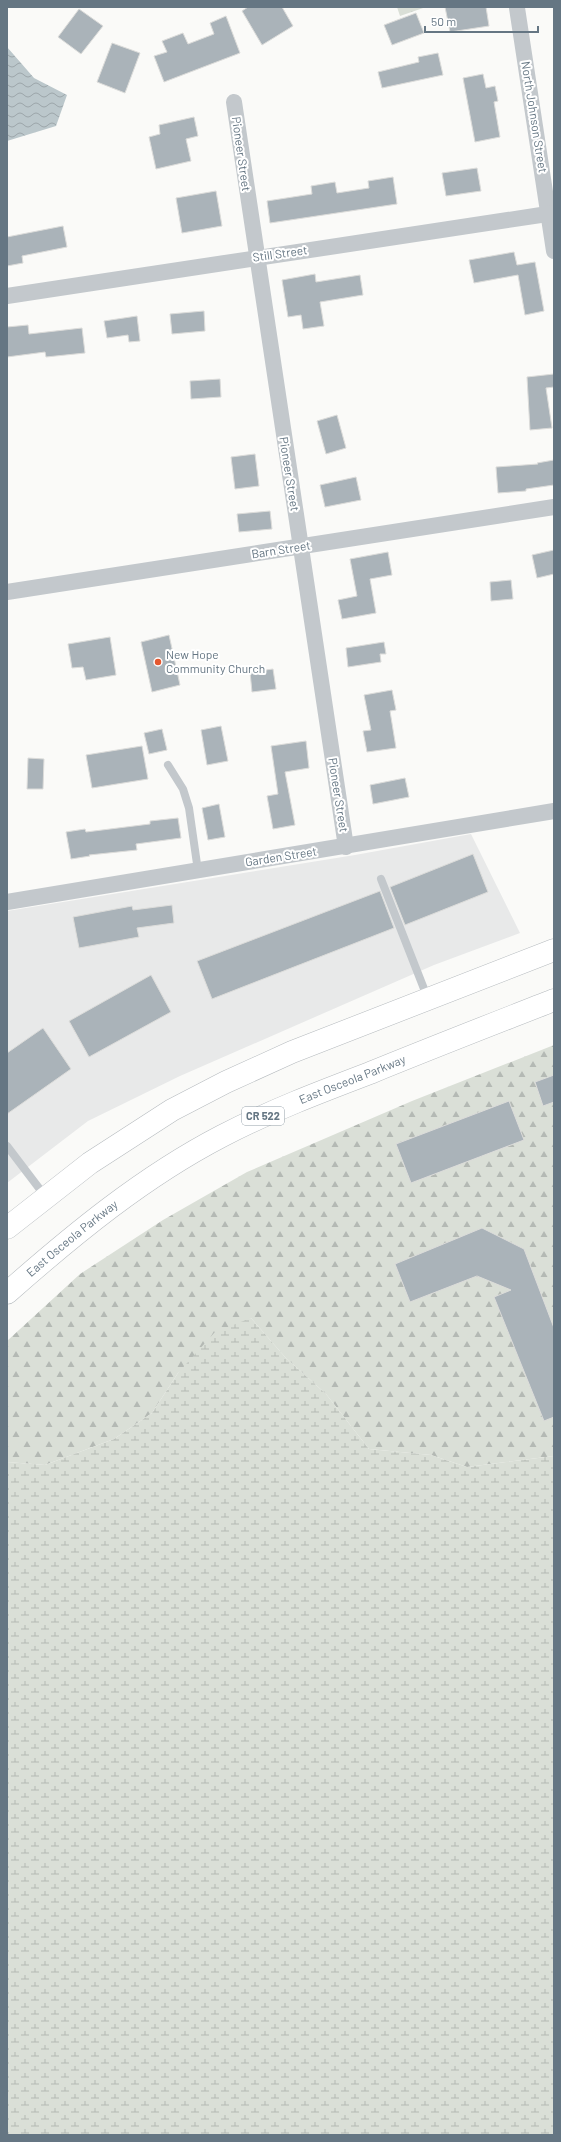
<svg xmlns="http://www.w3.org/2000/svg" width="561" height="2142" viewBox="0 0 561 2142" font-family="Barlow,sans-serif">
  <style>
    .built { fill: #e8e9e9 }
    .forest { fill: url(#forest-firs) }
    .wetland { fill: url(#wetland-marsh) }
    .water { fill: url(#water-waves) }
    .building { fill: #aab3b9; stroke: #dcdcda }
    .lines { fill: none; stroke-linecap: round; stroke-linejoin: round }
    .primary-casing { stroke: #b5babe; stroke-width: 23 }
    .lane { stroke: #c3c8cc; stroke-width: 8 }
    .street { stroke: #c3c8cc; stroke-width: 16 }
    .primary { stroke: #fff; stroke-width: 22 }
    .poi-dot { fill: #e4572e; stroke: #fff; stroke-width: 1.5 }
    .labels { text-anchor: middle; stroke-width: 4; stroke-linejoin: round; paint-order: stroke }
    .shield { fill: #fff; stroke: #939fa8; stroke-width: 1 }
    .shield-label { font-size: 11px; font-weight: bold; fill: #657683 }
    .street-label { font-size: 12px; fill: #657683; stroke: #fff }
    .poi-label { font-size: 12px; fill: #657683; stroke: #fff; text-anchor: start }
  </style>
  <defs>
    <pattern id="forest-firs" width="22" height="20" patternUnits="userSpaceOnUse"><rect width="22" height="20" fill="#dadfd7"/><path d="M5 1l3.5 6h-7zM16 11l3.5 6h-7z" fill="#b4b9b4"/></pattern>
    <pattern id="wetland-marsh" width="20" height="14" patternUnits="userSpaceOnUse"><rect width="20" height="14" fill="#dadfd7"/><path d="M1 5h8M5 5V1M11 12h8M15 12V8" fill="none" stroke="#b4b9b4"/></pattern>
    <pattern id="water-waves" width="16" height="10" patternUnits="userSpaceOnUse"><rect width="16" height="10" fill="#bbc7cb"/><path d="M0 5q4-4 8 0t8 0" fill="none" stroke="#9ca6aa"/></pattern>
  </defs>
  <rect width="100%" height="100%" fill="#fafaf8"/>
  <polygon class="built" points="471,834 520,933 434,965 180,1076 88,1121 7,1183 7,911 355,855"/>
  <g class="forest">
    <polygon points="397,7 426,7 400,16"/>
    <polygon points="554,1045 554,1456 467,1467 431,1455 369,1449 326,1394 285,1357 251,1318 178,1373 152,1413 114,1439 45,1465 7,1462 7,1341 80,1274 163,1220 247,1172 412,1101"/>
  </g>
  <polygon class="wetland" points="251,1318 285,1357 326,1394 369,1449 431,1455 467,1467 554,1456 554,2135 7,2135 7,1462 45,1465 114,1439 152,1413 178,1373 215,1332"/>
  <polygon class="water" points="7,47 34,78 67,95 56,126 7,141"/>
  <g class="building">
    <polygon points="248,7 282,7 293,26 262,45 242,11"/>
    <polygon points="445,7 486,7 489,26 450,32"/>
    <polygon points="79,9 103,26 81,54 58,37"/>
    <polygon points="416,13 424,33 392,45 384,25"/>
    <polygon points="226,16 240,53 164,82 154,56 167,52 162,41 183,33 188,44 214,34 210,23"/>
    <polygon points="112,43 140,53 125,93 97,82"/>
    <polygon points="438,53 443,75 382,88 378,72 419,62 418,57"/>
    <polygon points="483,74 486,88 495,86 498,101 494,102 500,137 475,142 463,78"/>
    <polygon points="194,117 198,136 186,139 191,161 156,169 149,137 160,134 159,125"/>
    <polygon points="477,168 481,191 446,196 442,173"/>
    <polygon points="393,177 397,204 270,223 267,201 312,194 311,186 335,182 337,193 369,188 368,181"/>
    <polygon points="216,191 222,226 182,233 176,198"/>
    <polygon points="63,226 67,247 22,256 23,263 7,266 7,237"/>
    <polygon points="514,252 517,265 535,262 544,311 525,315 518,275 474,283 469,260"/>
    <polygon points="315,274 316,282 360,275 363,295 320,302 324,326 303,329 301,315 288,317 282,280"/>
    <polygon points="204,311 205,331 172,334 170,314"/>
    <polygon points="137,316 140,341 129,342 128,335 107,338 104,321"/>
    <polygon points="28,325 29,334 82,328 85,353 46,357 45,352 7,357 7,327"/>
    <polygon points="554,374 554,387 546,388 552,428 530,430 527,377"/>
    <polygon points="220,379 221,397 191,399 190,381"/>
    <polygon points="337,415 346,448 326,454 317,421"/>
    <polygon points="255,454 259,486 235,489 231,457"/>
    <polygon points="554,460 554,485 526,489 526,491 498,493 496,467 538,464 537,463"/>
    <polygon points="356,477 361,500 325,507 320,485"/>
    <polygon points="270,511 272,529 239,532 237,514"/>
    <polygon points="554,550 554,574 537,578 532,555"/>
    <polygon points="388,552 392,575 370,579 376,613 342,619 338,600 357,596 350,559"/>
    <polygon points="511,580 513,599 491,601 490,582"/>
    <polygon points="169,635 180,685 152,692 141,642"/>
    <polygon points="110,637 116,675 86,680 83,667 72,668 68,644"/>
    <polygon points="384,642 386,654 380,654 381,662 348,667 346,648"/>
    <polygon points="273,669 276,689 252,692 250,672"/>
    <polygon points="392,690 396,710 390,711 396,748 367,752 363,731 371,730 364,695"/>
    <polygon points="221,726 228,761 207,765 201,730"/>
    <polygon points="162,729 167,750 149,754 144,733"/>
    <polygon points="306,741 309,768 285,772 295,825 273,829 267,796 278,794 271,746"/>
    <polygon points="142,746 148,779 92,788 86,755"/>
    <polygon points="28,758 44,759 43,789 27,789"/>
    <polygon points="405,778 409,797 373,804 370,785"/>
    <polygon points="219,804 225,837 208,840 202,808"/>
    <polygon points="178,818 181,838 136,844 137,850 89,855 90,856 71,859 66,832 85,829 86,832 150,824 150,821"/>
    <polygon points="473,854 488,892 405,925 390,887"/>
    <polygon points="380,891 394,928 212,999 197,961"/>
    <polygon points="172,905 174,923 137,928 139,937 79,948 73,917 132,906 133,910"/>
    <polygon points="151,975 171,1012 89,1057 69,1021"/>
    <polygon points="43,1028 71,1069 7,1114 7,1053"/>
    <polygon points="554,1075 554,1102 543,1106 535,1082"/>
    <polygon points="509,1101 524,1140 411,1183 396,1144"/>
    <polygon points="482,1228 524,1249 554,1328 554,1417 544,1421 494,1297 511,1290 477,1276 410,1302 395,1264"/>
  </g>
  <g class="lines">
    <g class="primary-casing">
      <g id="primary">
        <polyline points="7,1228 90,1163 172,1110 226,1082 292,1052 554,950"/>
        <path id="s1" d="M7,1293C74,1234 143,1177 222,1136C270,1111 320,1092 370,1073C431,1048 493,1024 554,1000"/>
      </g>
    </g>
    <g class="lane">
      <polyline points="168,765 183,789 189,808 198,871"/>
      <polyline points="381,879 428,999"/>
      <polyline points="7,1146 45,1196"/>
    </g>
    <g class="street">
      <polyline points="517,8 554,251"/>
      <polyline points="234,102 346,847"/>
      <polyline points="7,296 554,213"/>
      <polyline points="7,592 554,507"/>
      <polyline points="7,902 554,811"/>
    </g>
    <use href="#primary" class="primary"/>
  </g>
  <circle class="poi-dot" cx="158" cy="662" r="4"/>
  <g class="labels">
    <rect class="shield" x="242" y="1107" width="42" height="18" rx="3"/>
    <g class="shield-label">
      <text x="263" y="1120">CR 522</text>
    </g>
    <g class="street-label">
      <text transform="translate(534 117) rotate(81)" y="4">North Johnson Street</text>
      <text transform="translate(241 154) rotate(82)" y="4">Pioneer Street</text>
      <text transform="translate(280 254) rotate(-8)" y="4">Still Street</text>
      <text transform="translate(289 474) rotate(81)" y="4">Pioneer Street</text>
      <text transform="translate(281 550) rotate(-9)" y="4">Barn Street</text>
      <text transform="translate(338 795) rotate(81)" y="4">Pioneer Street</text>
      <text transform="translate(281 857) rotate(-9)" y="4">Garden Street</text>
      <text dy="4" stroke="none"><textPath href="#s1" startOffset="409">East Osceola Parkway</textPath></text>
      <text dy="4" stroke="none"><textPath href="#s1" startOffset="85">East Osceola Parkway</textPath></text>
    </g>
    <g class="poi-label">
      <text x="166" y="659">New Hope<tspan x="166" dy="14">Community Church</tspan></text>
    </g>
  </g>
  <rect width="561" height="2142" fill="none" stroke="#657683" stroke-width="16"/>
  <path d="M425 26v6h113v-6" fill="none" stroke="#657683" stroke-width="2"/>
  <text x="431" y="26" font-size="12" fill="#657683" stroke="#ffffff" stroke-width="3" paint-order="stroke">50 m</text>
</svg>
